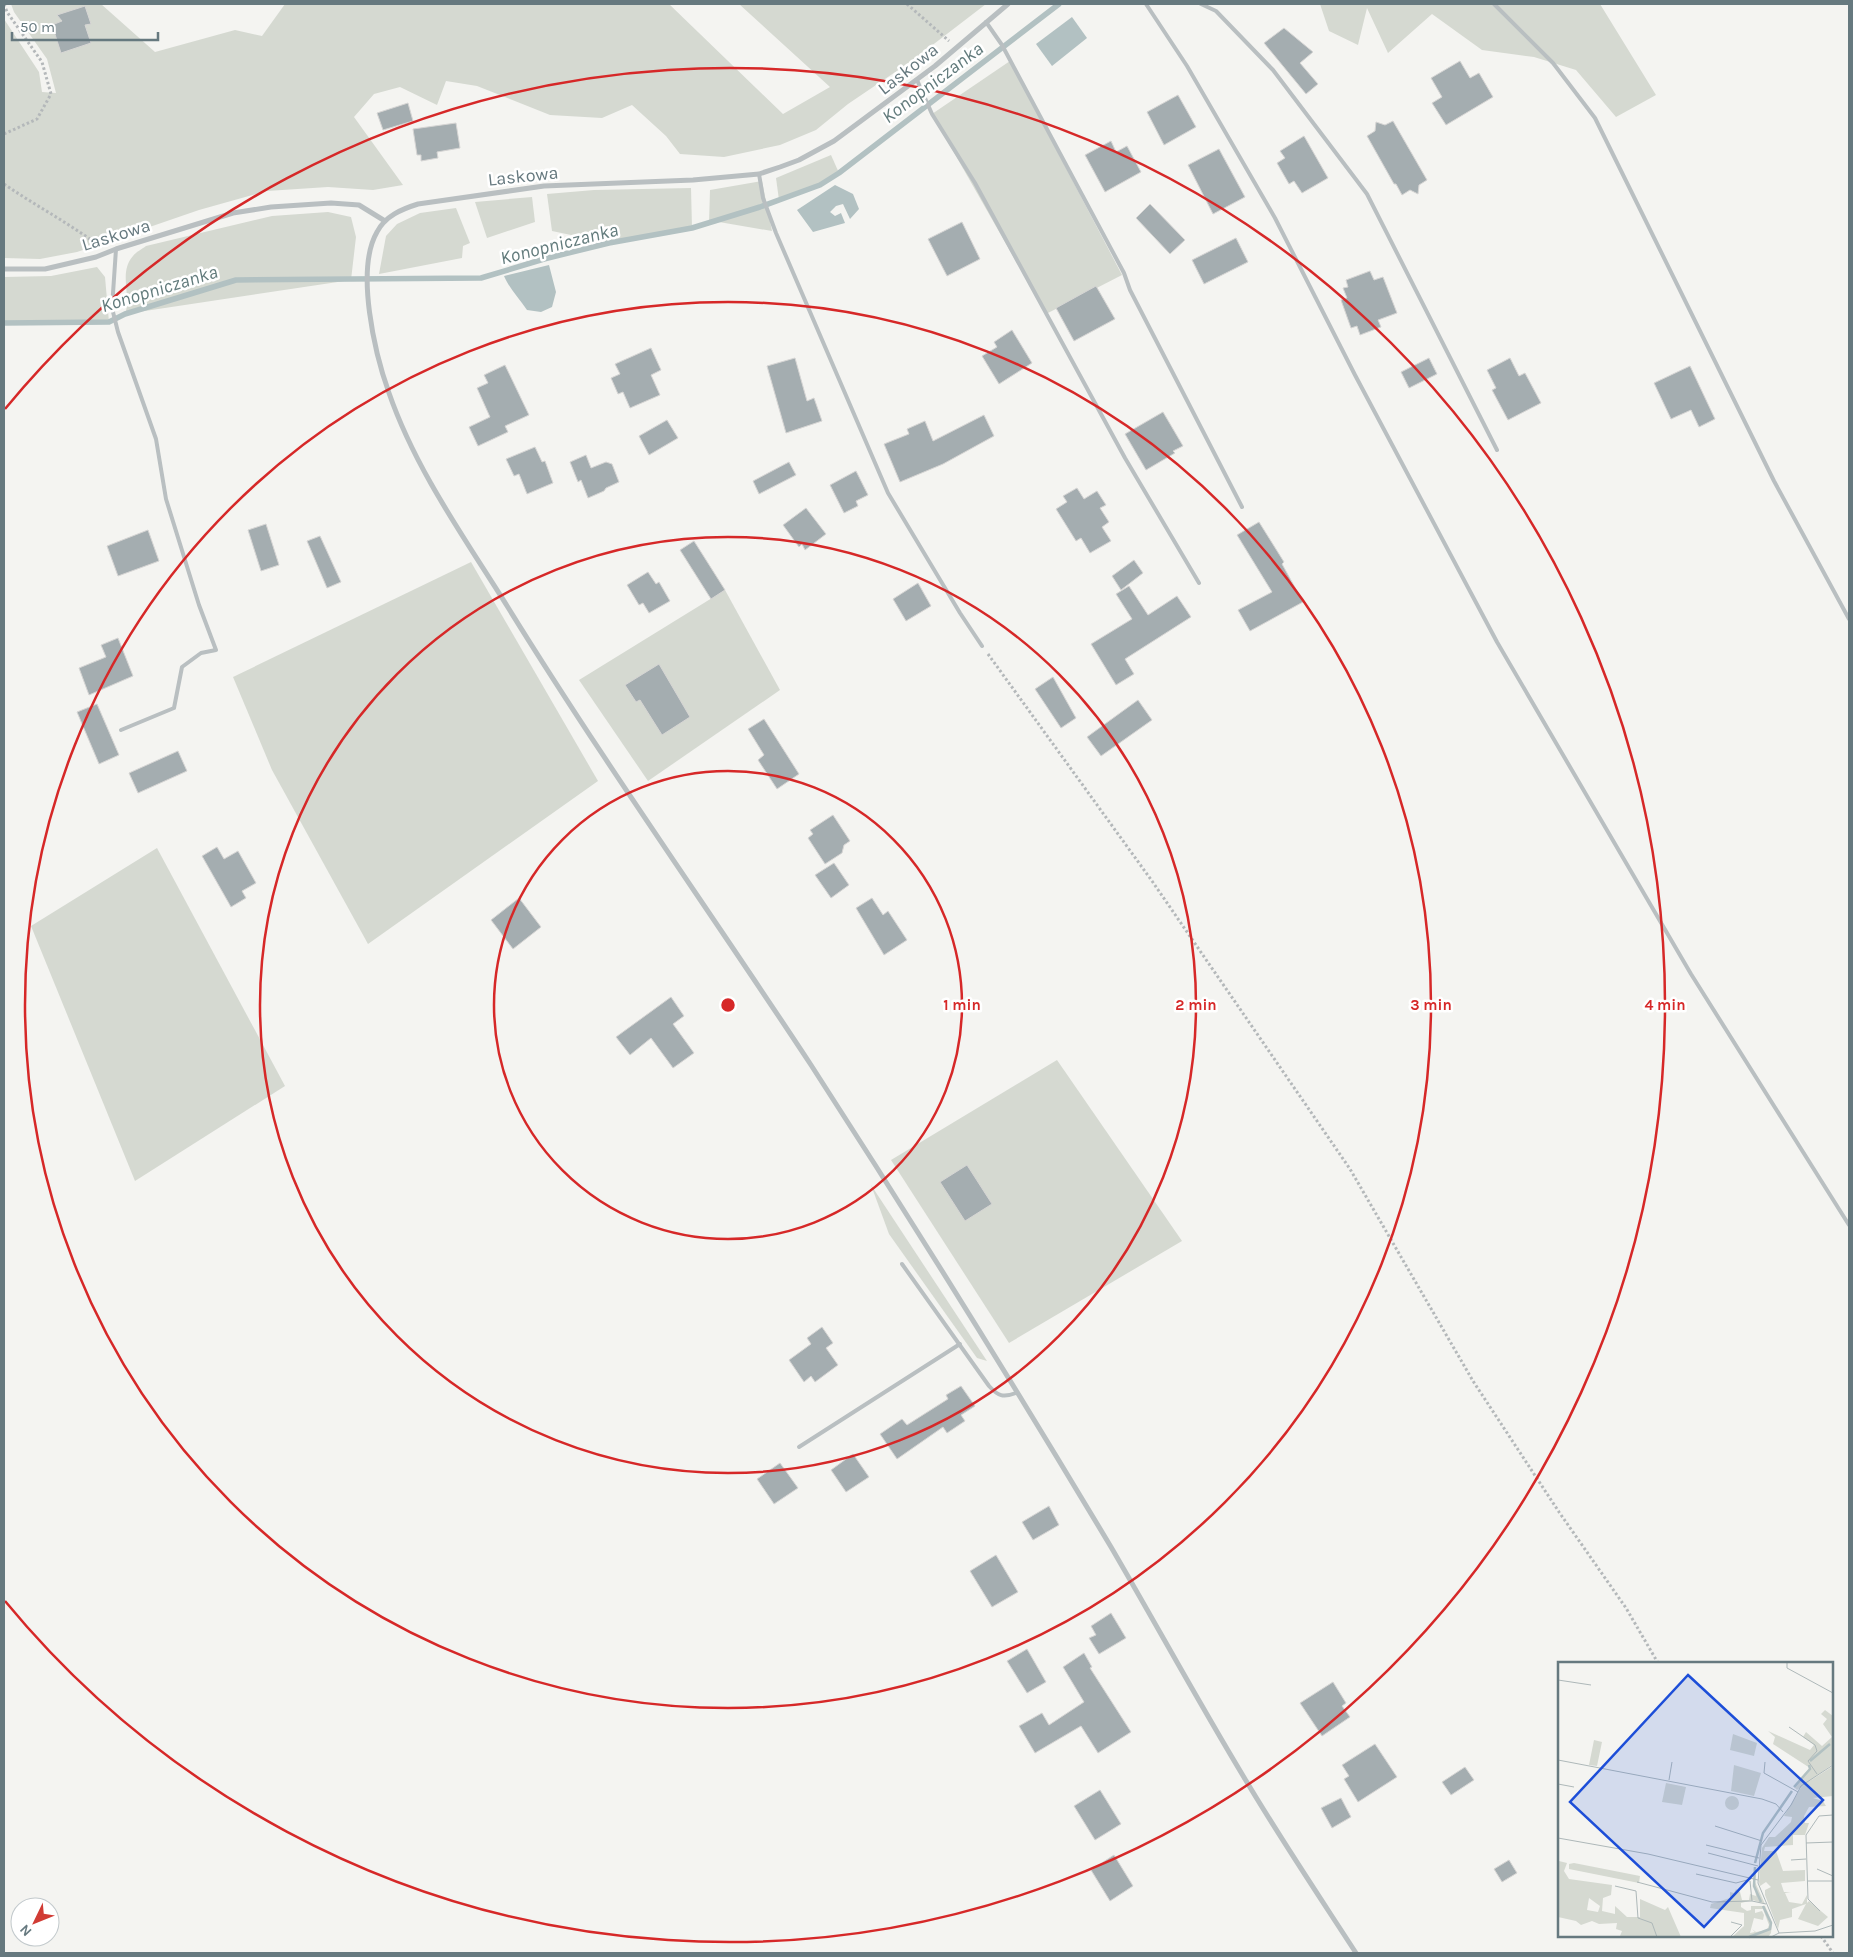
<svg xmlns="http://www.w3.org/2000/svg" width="1853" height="1957" viewBox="0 0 1853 1957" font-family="Karla,sans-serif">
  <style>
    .green { fill: #d5d9d1 }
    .water { fill: #b2c1c2 }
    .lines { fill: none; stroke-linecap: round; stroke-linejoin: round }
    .stream { stroke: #b2c1c2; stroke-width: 5.5 }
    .building { fill: #a4adb0; stroke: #d6d5d4 }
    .path { stroke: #b4b8ba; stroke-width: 3; stroke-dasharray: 2.5 2.5; stroke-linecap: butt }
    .lane { stroke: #b9bfc1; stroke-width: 4 }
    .street { stroke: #b9bfc1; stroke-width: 5 }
    .ring { fill: none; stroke: #d62828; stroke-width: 2.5 }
    .labels { text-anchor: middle; stroke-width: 5; stroke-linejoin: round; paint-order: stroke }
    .street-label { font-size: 18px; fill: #66797f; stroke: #fff }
    .water-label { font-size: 19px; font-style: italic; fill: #627b7c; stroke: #fff }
    .inset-river { fill: none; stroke: #b2c1c2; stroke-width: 2.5 }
    .inset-road { fill: none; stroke: #aeb8b9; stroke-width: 1 }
    .view { fill: #1d4ed8; fill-opacity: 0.15; stroke: #1d4ed8; stroke-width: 2.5 }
    .inset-edge { fill: none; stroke: #66797f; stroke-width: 2.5 }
    .centre { fill: #d62828; stroke: #fff; stroke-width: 2.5 }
    .ring-label { font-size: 15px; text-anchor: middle; font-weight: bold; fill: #d62828; stroke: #fff; stroke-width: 5; stroke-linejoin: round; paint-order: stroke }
  </style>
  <rect width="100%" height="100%" fill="#f4f4f1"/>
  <g class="green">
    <polygon points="11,4 101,4 155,52 235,30 262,36 285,4 669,4 783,114 830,87 739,4 986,4 913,60 848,104 816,130 780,145 724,157 680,154 666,136 632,105 602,118 550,115 477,86 446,81 437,105 400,87 374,94 354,117 403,185 373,190 328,187 267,191 199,210 77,252 40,259 4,258 4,19 39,72 42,92 56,93 47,59 14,12"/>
    <polygon points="1320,4 1600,4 1656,95 1616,117 1576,70 1534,57 1482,50 1432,14 1388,53 1367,8 1358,45 1329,31"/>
    <polygon points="1010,61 1122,275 1046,314 932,114"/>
    <polygon points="831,155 839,173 820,185 779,200 776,178"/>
    <polygon points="762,181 772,231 719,222 709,224 710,190"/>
    <polygon points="691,188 692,228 609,243 552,231 547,194 594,190"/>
    <polygon points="532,197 535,222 487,238 475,202"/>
    <polygon points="456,208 470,243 463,246 462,258 379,274 386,236 397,224 420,213"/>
    <path d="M328,212L351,217L356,237L351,280L125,314C132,296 118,273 133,256C136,252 142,249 146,246L272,216Z"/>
    <polygon points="97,267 105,277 109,322 4,323 4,277 51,276"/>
    <polygon points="471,562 598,781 368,944 272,770 233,677"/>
    <polygon points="725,590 780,690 648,781 579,680"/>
    <polygon points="157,848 285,1086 135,1181 31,926"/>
    <polygon points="1057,1060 1182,1241 1009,1343 891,1160"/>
    <polygon points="871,1185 987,1361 977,1358 889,1234"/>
  </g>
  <g class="water">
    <polygon points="1072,17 1087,38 1052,66 1036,44"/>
    <polygon points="835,185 853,194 859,209 850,219 843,204 836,206 830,212 835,216 841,213 845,223 813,232 797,210"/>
    <path d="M549,265L556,292L552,307L541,312L527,310C519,298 509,288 504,276Z"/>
  </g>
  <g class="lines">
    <polyline class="stream" points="4,323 109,322 125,314 236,280 481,278 544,259 609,243 692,228 760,207 820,185 839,173 1059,4"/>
  </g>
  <g class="building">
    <polygon points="85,6 91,24 85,25 91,43 61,53 52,25 62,21 57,15"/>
    <polygon points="1284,28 1313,52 1300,63 1318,84 1306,94 1264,43"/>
    <polygon points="1460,61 1470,78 1479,73 1493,97 1446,125 1432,103 1442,97 1431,78"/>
    <polygon points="1178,95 1196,127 1164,145 1147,112"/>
    <polygon points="408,103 413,121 383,130 377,113"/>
    <polygon points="1393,121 1427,180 1419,185 1418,194 1410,190 1402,195 1396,184 1394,184 1367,136 1375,131 1376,122 1385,125"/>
    <polygon points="456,123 460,148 437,152 438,158 421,161 421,155 417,155 413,129"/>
    <polygon points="1304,136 1328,178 1302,193 1294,181 1289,184 1277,163 1285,158 1280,151"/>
    <polygon points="1111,141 1116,152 1127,146 1141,172 1105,192 1085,155"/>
    <polygon points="1219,149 1245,197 1213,214 1188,165"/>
    <polygon points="1150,204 1185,240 1170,254 1136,218"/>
    <polygon points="962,222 980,259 947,276 928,239"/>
    <polygon points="1236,238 1248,262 1204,284 1192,260"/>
    <polygon points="1370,271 1374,280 1383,277 1397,313 1378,320 1381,327 1360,335 1357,326 1351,328 1341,300 1347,298 1343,288 1348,287 1346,280"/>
    <polygon points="1096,286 1115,319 1074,341 1056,308"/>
    <polygon points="1012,330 1032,363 999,384 982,356 997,347 994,342"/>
    <polygon points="651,348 661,370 651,375 660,395 630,408 623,392 618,394 611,378 620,374 615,364"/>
    <polygon points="795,358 807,401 814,398 822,421 786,433 767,366"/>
    <polygon points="1429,358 1437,374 1409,388 1401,372"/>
    <polygon points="1510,358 1519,376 1525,373 1541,403 1508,420 1492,390 1496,388 1487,370"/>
    <polygon points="505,365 529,415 505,426 508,432 478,446 469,427 490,417 477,388 488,383 484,375"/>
    <polygon points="1690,366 1715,419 1699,427 1691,410 1671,419 1654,383"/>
    <polygon points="1163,412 1183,446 1173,451 1175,453 1146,470 1125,434"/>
    <polygon points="984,415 994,436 943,464 900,482 884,444 909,434 907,429 925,421 933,441"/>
    <polygon points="667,420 678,438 649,455 639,436"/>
    <polygon points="535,447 542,462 545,461 553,483 527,494 519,474 514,476 506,459"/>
    <polygon points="586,455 591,468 606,462 612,464 619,482 606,488 604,491 588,498 581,480 578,482 570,462"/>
    <polygon points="789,462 796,475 759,494 753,481"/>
    <polygon points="856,471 868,495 856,501 858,506 844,513 830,485"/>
    <polygon points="1077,488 1084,499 1097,491 1106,505 1100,508 1109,522 1102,527 1111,541 1090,553 1081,538 1076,541 1056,509 1067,502 1063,496"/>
    <polygon points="806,508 826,534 805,550 802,544 799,547 783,525"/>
    <polygon points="1259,522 1284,562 1282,564 1303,602 1250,631 1238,610 1272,592 1237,535"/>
    <polygon points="266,524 279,565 261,571 248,530"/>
    <polygon points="148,530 159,561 118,576 107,546"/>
    <polygon points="320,536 341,582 327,588 307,541"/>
    <polygon points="694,541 725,590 711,599 680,550"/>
    <polygon points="1134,560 1143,573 1121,590 1112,576"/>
    <polygon points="648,572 656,584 659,582 670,601 649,613 643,603 639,605 627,585"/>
    <polygon points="918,583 931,606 906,621 893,599"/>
    <polygon points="1129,586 1148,615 1177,596 1191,617 1125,659 1134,674 1116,685 1091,644 1132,619 1116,594"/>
    <polygon points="118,638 133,676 89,695 79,668 106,657 101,645"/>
    <polygon points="659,664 690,717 662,735 640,700 636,702 625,685"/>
    <polygon points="1053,677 1076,718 1061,728 1035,689"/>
    <polygon points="1138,700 1152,720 1101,756 1087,737"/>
    <polygon points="97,704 119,755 99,764 77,712"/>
    <polygon points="764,719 799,774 777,789 758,760 764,755 748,729"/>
    <polygon points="178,751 187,771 138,793 129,773"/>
    <polygon points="833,815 850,841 844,845 842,853 825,864 808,838 813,834 810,830"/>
    <polygon points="217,847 224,859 238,851 256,883 242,891 246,898 231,907 202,856"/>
    <polygon points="834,863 849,885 831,898 815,875"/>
    <polygon points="519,898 541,927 513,949 491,920"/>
    <polygon points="872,898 883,915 888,911 907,940 884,955 856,908"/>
    <polygon points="671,997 684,1016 673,1024 694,1053 673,1068 651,1038 630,1055 616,1037"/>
    <polygon points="967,1165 992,1204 965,1221 940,1182"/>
    <polygon points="822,1327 833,1343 826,1348 838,1365 815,1382 811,1376 804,1382 789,1360 811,1344 807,1338"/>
    <polygon points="961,1386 975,1406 961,1415 965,1421 947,1433 943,1427 897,1459 880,1434 902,1419 907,1425 948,1399 946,1395"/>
    <polygon points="853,1454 869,1477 846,1492 831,1470"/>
    <polygon points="780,1463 798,1488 774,1504 757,1479"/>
    <polygon points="1049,1506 1059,1525 1033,1540 1022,1522"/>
    <polygon points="996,1555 1018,1592 992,1607 970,1571"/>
    <polygon points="1111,1613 1126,1638 1099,1654 1089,1638 1096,1635 1091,1626"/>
    <polygon points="1027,1649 1046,1682 1027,1693 1007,1661"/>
    <polygon points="1084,1653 1092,1667 1090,1668 1131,1732 1098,1753 1081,1726 1035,1753 1019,1726 1042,1713 1049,1725 1084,1702 1063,1667"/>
    <polygon points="1333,1682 1346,1703 1342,1706 1350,1717 1322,1736 1300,1703"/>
    <polygon points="1375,1744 1397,1777 1358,1802 1344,1779 1349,1776 1342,1765"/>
    <polygon points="1465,1767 1474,1780 1451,1795 1442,1782"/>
    <polygon points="1100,1790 1121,1824 1095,1840 1074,1806"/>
    <polygon points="1341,1798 1351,1817 1332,1828 1321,1808"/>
    <polygon points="1114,1855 1133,1886 1110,1901 1091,1870"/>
    <polygon points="1509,1860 1517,1873 1502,1882 1494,1869"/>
  </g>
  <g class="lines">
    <g class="path">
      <polyline points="907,4 949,41"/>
      <polyline points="4,134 37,119 51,94 42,62 7,12 4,4"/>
      <path d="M4,184C33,204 65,221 94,242L95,246"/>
      <polyline points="988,654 1152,881 1350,1169 1473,1381 1559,1512 1626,1608 1658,1663"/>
      <polyline points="1821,1936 1833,1953"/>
    </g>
    <g class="lane">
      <polyline points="1146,4 1187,66 1275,218 1355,375 1497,642 1691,974 1849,1225"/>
      <polyline points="1201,4 1216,11 1273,70 1367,194 1497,450"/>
      <polyline points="1494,4 1553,63 1595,118 1774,481 1849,619"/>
      <polyline points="986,22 1002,45 1124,273 1130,290 1242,507"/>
      <polyline points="917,80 932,114 975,183 1125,458 1199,583"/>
      <polyline points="759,174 763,198 776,233 888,493 960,613 982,646"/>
      <polyline points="116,249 112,308 118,332 156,439 166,499 199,605 216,650 201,653 182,667 174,708 121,730"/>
      <path d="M902,1264L989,1386C998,1396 1003,1398 1016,1393"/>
      <polyline points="799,1447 960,1344"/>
    </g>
    <g class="street">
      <path d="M1008,4L935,66L834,141L799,160L780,167L759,174L693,180L544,186L418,204C402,209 385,216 377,232C355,270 375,354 389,393C416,471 466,540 509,609C605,764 711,913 811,1065C914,1224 1014,1385 1111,1547C1156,1624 1199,1703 1245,1779C1280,1838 1319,1896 1356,1953"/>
      <polyline points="4,269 45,269 96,257 116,249 233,213 271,207 331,203 359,205 385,221"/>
    </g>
  </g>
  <g class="ring">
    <circle cx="728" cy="1005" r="234"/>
    <circle cx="728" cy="1005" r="468"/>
    <circle cx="728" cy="1005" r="703"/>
    <path d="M5 409A937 937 0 1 1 5 1601"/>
  </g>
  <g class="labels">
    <g class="street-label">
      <text transform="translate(908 69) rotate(-38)" y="6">Laskowa</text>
      <text transform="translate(523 176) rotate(-6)" y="6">Laskowa</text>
      <text transform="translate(116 235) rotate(-17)" y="6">Laskowa</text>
    </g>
    <g class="water-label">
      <text transform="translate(932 82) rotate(-37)" y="7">Konopniczanka</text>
      <text transform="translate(559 243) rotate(-14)" y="7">Konopniczanka</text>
      <text transform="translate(159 288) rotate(-17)" y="7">Konopniczanka</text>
    </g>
  </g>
  <g transform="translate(1558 1662)">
    <rect width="275" height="275" fill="#f4f4f1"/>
    <path d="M267,48L275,54V102L239,128L236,125L252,106L215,82L217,75L210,69L252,88L256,83L245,75L248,70L264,84L274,75L265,62L269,57L263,52ZM175,72L199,81L196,94L172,88ZM36,78L44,80L39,104L31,103ZM176,103L203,111L196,134L173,129ZM275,104V134L255,136L265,139L268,144L251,145L246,154L247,161H251L247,173H235V183L207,185L206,189H218L225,209L247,208V219L223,221L226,230H233L227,231L231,240L244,242L249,233V241L251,239L270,255L260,264L240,257L248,242L234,247V255L222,258L220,267L207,233V228L213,225L208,220L202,224L201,220L204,186L211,175H217L233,160L234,155L226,154L244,124ZM108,121L128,125L124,143L104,140ZM167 141a7 7 0 1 1 14 0a7 7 0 1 1-14 0ZM1,199L9,201L6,209L11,217L54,223L53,233L45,236L44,249L57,252V244L69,255H82V237L107,248L110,245L123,275H65L62,274L64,269L58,267L59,261L41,262L34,259L23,263L18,259L0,255ZM31,236L42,244L40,250L29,248ZM16,201L82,214L81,221L11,207V202ZM196,218L207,242L195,238L183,241V245L189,249L193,248V244H207L214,260L213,271L210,275H174L186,264V251L152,246L153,242L172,236V230L176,231L178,227L182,230L184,238H191L192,232L198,234ZM197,247H205L211,263L209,268L198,270L194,267L197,270L192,271L196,256L205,258L206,253L204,249L197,251Z" fill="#d5d9d1" fill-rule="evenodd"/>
    <path class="inset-river" d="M252,99L272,82M236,125L252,107L251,103M197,201L205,171L234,129M197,205L196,224L203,240M191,275L212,267L213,261L205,244"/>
    <path class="inset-road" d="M229,0V6L275,31M0,18L33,23M231,65L257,83L259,89L250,99L259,112M0,98L204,137L218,142L225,150M207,100L206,111L240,130M111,118L114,100M0,122L16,125M157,164L204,179M0,176L90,192L200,218M248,181L275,180M148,183L201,196M150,191L200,204M233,198L248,197M259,207L275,214M138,212L178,221L193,217M192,219L194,239L208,242M249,219H275M79,220L154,240L194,239M57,224L78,229L80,256L94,261L99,275M262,249L250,237L248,173L261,154L275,153M221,271L200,221L203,183L233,143L243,124L275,103M172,275L184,263L173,260M213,275L221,271L257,269L275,263"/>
    <path class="view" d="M130,13L265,138L146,265L12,140Z"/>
    <rect width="275" height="275" class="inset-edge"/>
  </g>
  <circle cx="728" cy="1005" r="8" class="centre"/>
  <g class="ring-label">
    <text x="962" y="1010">1 min</text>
    <text x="1196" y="1010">2 min</text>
    <text x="1431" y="1010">3 min</text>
    <text x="1665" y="1010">4 min</text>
  </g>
  <rect width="1853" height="1957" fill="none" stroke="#66797f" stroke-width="10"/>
  <g transform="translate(35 1922) rotate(227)"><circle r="24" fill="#ffffff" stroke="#c2c9cc"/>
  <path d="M0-4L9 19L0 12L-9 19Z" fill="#d13b34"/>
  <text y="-8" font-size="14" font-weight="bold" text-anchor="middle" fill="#66797f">N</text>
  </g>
  <path d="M12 32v8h146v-8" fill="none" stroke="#66797f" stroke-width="2.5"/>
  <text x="20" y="32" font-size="15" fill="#66797f" stroke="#ffffff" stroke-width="4" paint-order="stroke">50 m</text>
</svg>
